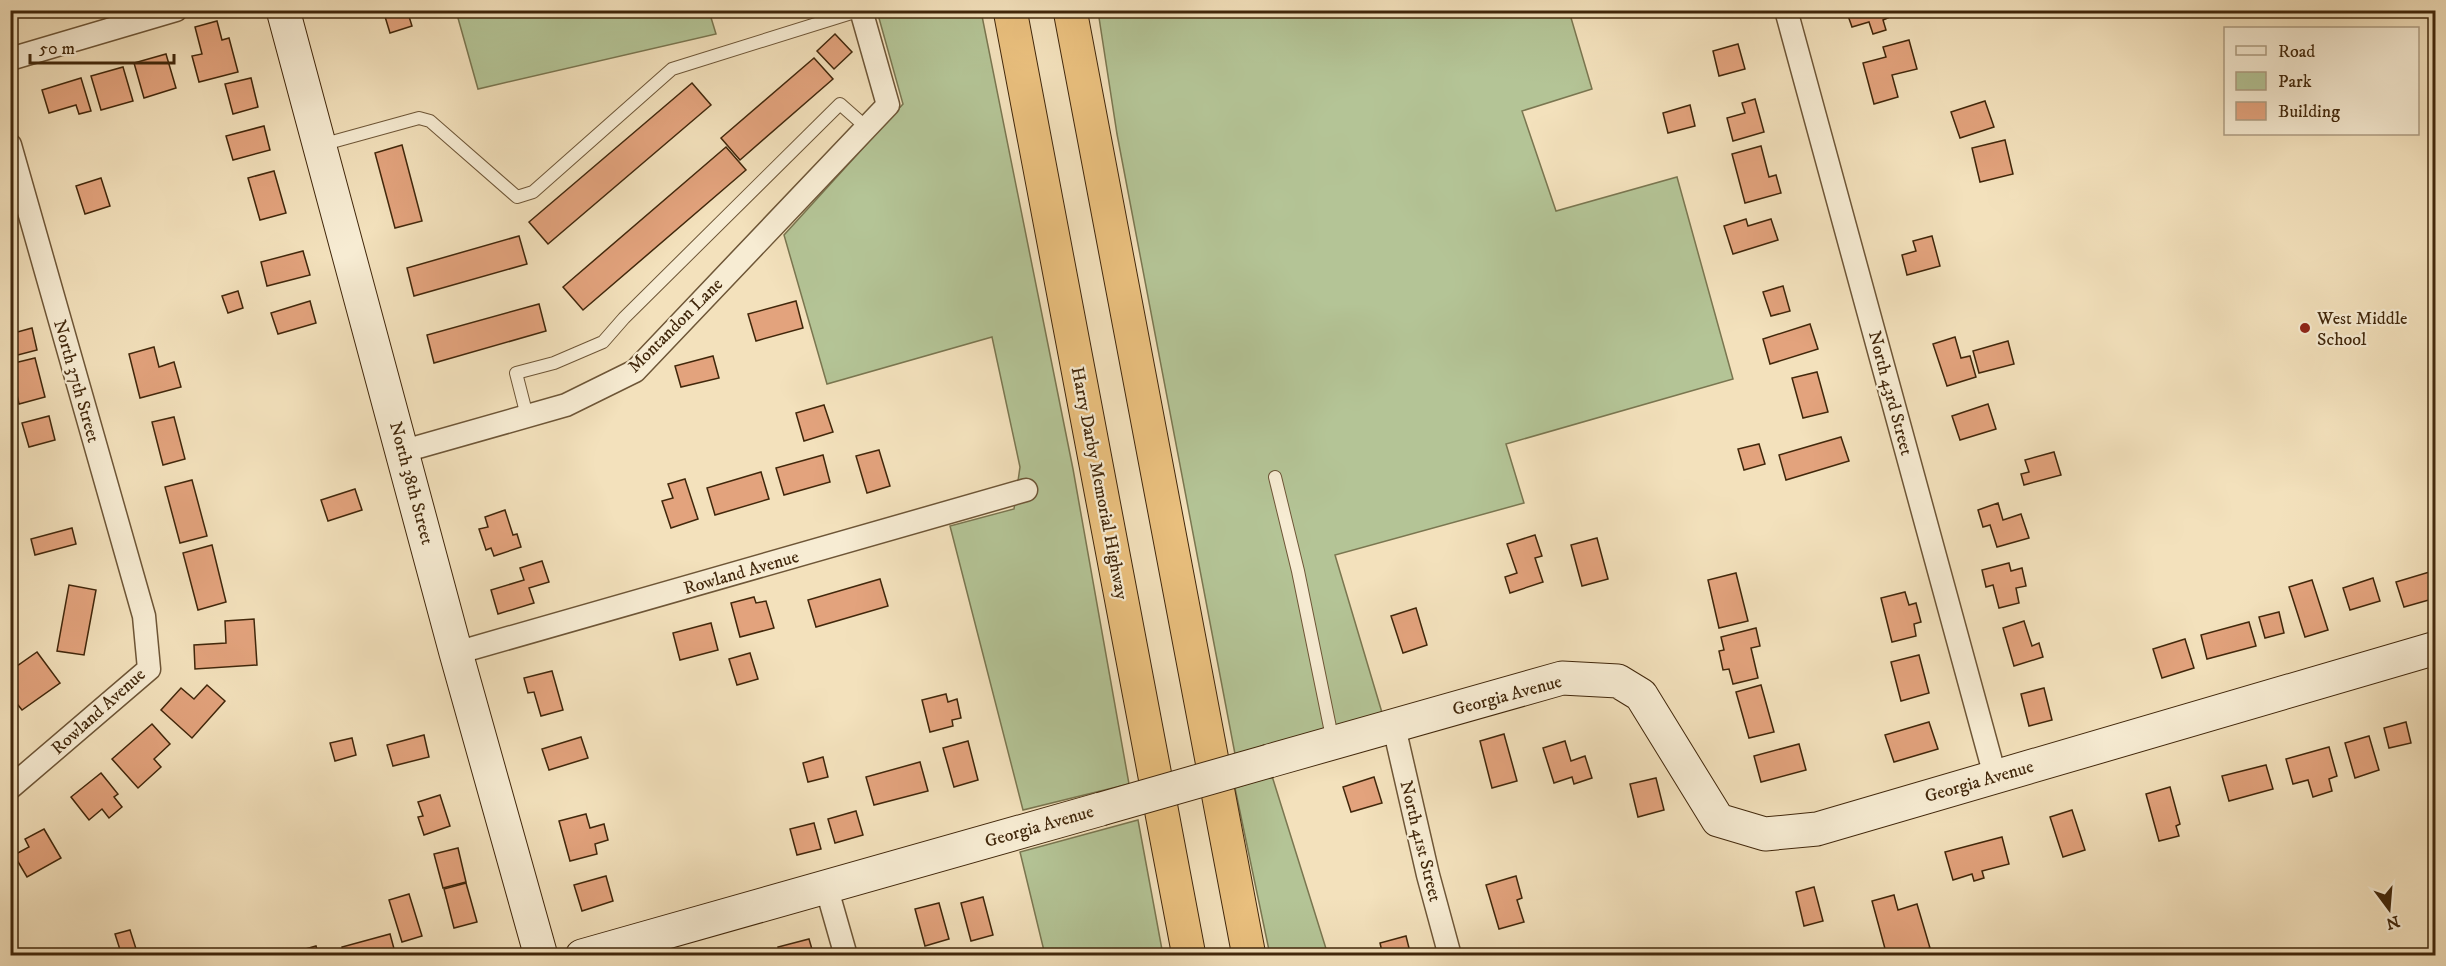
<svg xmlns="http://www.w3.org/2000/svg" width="2446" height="966" viewBox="0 0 2446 966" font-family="'IM FELL DW Pica',serif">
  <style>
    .green { fill: #b4c496; stroke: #7a7650; stroke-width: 1.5 }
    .building { fill: #e3a37d; stroke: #41270b; stroke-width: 1.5 }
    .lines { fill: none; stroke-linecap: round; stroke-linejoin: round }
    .lane-casing { stroke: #6e5637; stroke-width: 14 }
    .street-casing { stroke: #6e5637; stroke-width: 25 }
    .secondary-casing { stroke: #41270b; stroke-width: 35 }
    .highway-casing { stroke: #41270b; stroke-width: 35 }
    .lane { stroke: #f7ecd3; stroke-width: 12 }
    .street { stroke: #f7ecd3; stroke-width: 22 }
    .secondary { stroke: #f7ecd3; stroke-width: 33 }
    .highway { stroke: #eac07e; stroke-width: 33 }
    .secondary-bridge-casing { stroke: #41270b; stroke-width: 35; stroke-linecap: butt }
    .secondary-bridge { stroke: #f7ecd3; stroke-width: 33 }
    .poi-dot { fill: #8f2418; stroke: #f7ecd3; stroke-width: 2 }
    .labels { text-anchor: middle; stroke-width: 4.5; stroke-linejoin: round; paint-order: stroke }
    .poi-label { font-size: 18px; fill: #41270b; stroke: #f7ecd3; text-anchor: start }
    .street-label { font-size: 18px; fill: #41270b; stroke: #f7ecd3 }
  </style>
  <rect width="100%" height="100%" fill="#f3e1bc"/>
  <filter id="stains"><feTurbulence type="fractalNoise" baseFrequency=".00333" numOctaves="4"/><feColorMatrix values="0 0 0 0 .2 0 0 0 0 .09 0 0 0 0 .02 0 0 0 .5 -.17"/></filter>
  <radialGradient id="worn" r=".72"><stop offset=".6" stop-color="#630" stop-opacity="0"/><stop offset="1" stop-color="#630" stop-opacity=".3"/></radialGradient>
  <g class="green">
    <polygon points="456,11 709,11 716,34 478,89"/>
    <polygon points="877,11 981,11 1073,469 1129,784 1023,810 950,526 1014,509 1020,467 992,337 827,384 784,235 903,104"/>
    <polygon points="1098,11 1569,11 1592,89 1522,111 1556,211 1677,177 1733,379 1506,444 1524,503 1335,555 1383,716 1235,754 1117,134"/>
    <polygon points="1272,776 1328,955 1270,955 1235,788"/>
    <polygon points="1138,820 1163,955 1045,955 1020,852"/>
  </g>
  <g class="building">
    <polygon points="383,10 407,10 412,26 390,33"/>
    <polygon points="1846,10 1888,10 1890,17 1883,20 1886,30 1873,34 1869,22 1852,27"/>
    <polygon points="217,21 222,40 229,38 238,72 199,82 192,56 202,54 195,27"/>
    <polygon points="835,34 852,52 834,69 817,51"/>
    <polygon points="1909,40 1917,69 1892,75 1898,97 1874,104 1863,63 1886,57 1883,47"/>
    <polygon points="1738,44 1745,69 1719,76 1713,51"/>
    <polygon points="166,54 176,88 144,98 134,63"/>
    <polygon points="814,58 833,79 740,160 721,138"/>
    <polygon points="123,67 133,101 101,110 91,76"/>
    <polygon points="81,78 91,111 79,114 76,105 49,113 42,90"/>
    <polygon points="251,78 258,107 233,114 225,84"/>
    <polygon points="692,83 711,105 548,244 529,222"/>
    <polygon points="1755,99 1764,132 1733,141 1727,118 1745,113 1742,103"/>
    <polygon points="1985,101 1994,127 1960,138 1951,112"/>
    <polygon points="1690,105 1695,126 1668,133 1663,113"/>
    <polygon points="264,126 270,150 233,160 226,136"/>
    <polygon points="2005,140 2013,174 1980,182 1972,148"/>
    <polygon points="402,145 422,221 395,228 375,153"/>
    <polygon points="1761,146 1769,177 1776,175 1781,193 1745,203 1732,154"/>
    <polygon points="726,147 746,170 583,310 563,287"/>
    <polygon points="274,171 286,213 260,220 248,178"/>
    <polygon points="101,178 110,206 85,214 76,186"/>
    <polygon points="1746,219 1748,226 1771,219 1778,240 1733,254 1724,226"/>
    <polygon points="519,236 527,264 414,296 407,268"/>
    <polygon points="1932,236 1940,266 1907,275 1902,255 1916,251 1913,241"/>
    <polygon points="303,251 310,275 267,286 261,262"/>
    <polygon points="1783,286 1790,311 1771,316 1763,292"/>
    <polygon points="238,291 243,308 228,313 222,296"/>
    <polygon points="310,301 316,323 278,334 271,313"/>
    <polygon points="796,301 803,328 756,341 748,314"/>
    <polygon points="539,304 546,331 434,363 427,335"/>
    <polygon points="1810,324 1818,349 1770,364 1763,339"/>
    <polygon points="32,328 37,350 10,357 10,334"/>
    <polygon points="1955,337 1961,358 1970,356 1976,377 1947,386 1933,344"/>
    <polygon points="2008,341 2014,364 1979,373 1973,351"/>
    <polygon points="154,347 159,367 174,362 181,387 140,398 129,354"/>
    <polygon points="713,356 719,378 681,387 675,366"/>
    <polygon points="35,358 45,397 19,404 10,364"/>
    <polygon points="1817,372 1828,412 1803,418 1792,378"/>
    <polygon points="1988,404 1996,429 1960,440 1952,416"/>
    <polygon points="824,405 833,432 804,441 796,413"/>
    <polygon points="49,416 55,440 29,447 22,423"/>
    <polygon points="174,417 185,459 163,465 152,422"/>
    <polygon points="1841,437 1849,461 1786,480 1779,455"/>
    <polygon points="1759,444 1765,464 1744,470 1738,449"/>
    <polygon points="879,450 890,486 867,493 856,456"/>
    <polygon points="2054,452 2061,475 2024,485 2021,474 2029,472 2025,460"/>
    <polygon points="823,455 830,482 784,495 776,468"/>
    <polygon points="761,472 769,499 715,515 707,488"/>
    <polygon points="685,479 698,519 671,528 662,501 673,498 668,484"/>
    <polygon points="192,480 207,536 180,543 165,487"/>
    <polygon points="355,489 362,510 328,521 321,500"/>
    <polygon points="1998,503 2003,520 2021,514 2029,538 1997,547 1990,525 1983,527 1978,510"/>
    <polygon points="505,510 513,535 517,534 521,547 494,556 491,548 486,550 479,529 488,527 485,517"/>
    <polygon points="72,528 76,544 35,555 31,539"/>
    <polygon points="1535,535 1542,556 1535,558 1543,582 1510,593 1505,577 1517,573 1507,544"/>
    <polygon points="1597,538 1608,579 1582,586 1571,545"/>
    <polygon points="212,545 226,602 198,610 183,553"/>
    <polygon points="542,561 549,582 529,588 534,603 498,614 491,590 524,580 520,568"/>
    <polygon points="2009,563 2011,571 2022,568 2026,586 2016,588 2019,603 1999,608 1993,585 1986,587 1982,570"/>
    <polygon points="2436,570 2436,598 2404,607 2396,582"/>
    <polygon points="1736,573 1748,621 1719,628 1708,580"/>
    <polygon points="2373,578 2380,601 2350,610 2343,588"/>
    <polygon points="880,579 888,606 816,627 808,600"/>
    <polygon points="2312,580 2328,630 2305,637 2289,587"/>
    <polygon points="69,585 96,590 84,655 57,651"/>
    <polygon points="1905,592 1909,605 1916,603 1921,622 1914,624 1916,636 1892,642 1881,598"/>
    <polygon points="754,597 756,603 766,601 774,628 740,637 731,603"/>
    <polygon points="1416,608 1427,645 1403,653 1391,616"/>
    <polygon points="2279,612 2284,633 2265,638 2259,617"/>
    <polygon points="254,619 257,665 195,669 194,645 226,643 225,621"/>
    <polygon points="2024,621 2032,646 2039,643 2043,657 2014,666 2003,628"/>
    <polygon points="2249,622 2256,646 2207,659 2201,635"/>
    <polygon points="711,623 718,650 680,660 673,633"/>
    <polygon points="1756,628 1760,646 1751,648 1758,678 1733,684 1729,669 1723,670 1719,651 1724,650 1721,637"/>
    <polygon points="2185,639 2194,668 2162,678 2153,649"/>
    <polygon points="37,652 60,683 22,710 10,695 10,671"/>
    <polygon points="750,653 758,679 737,685 729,659"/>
    <polygon points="1919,655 1929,693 1901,701 1891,662"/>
    <polygon points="552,671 563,710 541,716 534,692 528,693 524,678"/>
    <polygon points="207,685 225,701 192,738 161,710 181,688 194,699"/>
    <polygon points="1761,685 1774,732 1749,738 1736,692"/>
    <polygon points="2044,688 2052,720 2029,726 2021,694"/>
    <polygon points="946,694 948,702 957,699 961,718 952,720 953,726 930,732 922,700"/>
    <polygon points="1929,722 1938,749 1894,762 1885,735"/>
    <polygon points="2406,722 2411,743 2389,748 2384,728"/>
    <polygon points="152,724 170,744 154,759 161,767 138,788 112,759"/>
    <polygon points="1504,734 1517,781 1492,788 1480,741"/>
    <polygon points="424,735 429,757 393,766 387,745"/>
    <polygon points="2369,736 2379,770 2355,778 2345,743"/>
    <polygon points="581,737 588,758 549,770 542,749"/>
    <polygon points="352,738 356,755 335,761 330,743"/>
    <polygon points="968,741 978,780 954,787 943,748"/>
    <polygon points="1565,741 1571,761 1585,756 1592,778 1574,784 1572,777 1554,783 1543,748"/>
    <polygon points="1799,744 1806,770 1761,782 1754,756"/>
    <polygon points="2329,747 2337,776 2329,779 2332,791 2313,797 2308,780 2293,784 2286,759"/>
    <polygon points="823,757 828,777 808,782 803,763"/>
    <polygon points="920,762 928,791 874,805 866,777"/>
    <polygon points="2266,765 2273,789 2229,801 2222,776"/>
    <polygon points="101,773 118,794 114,797 122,807 109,818 102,809 89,820 71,797"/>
    <polygon points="1374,777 1382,803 1351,812 1343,787"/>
    <polygon points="1656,778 1664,810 1638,817 1630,784"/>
    <polygon points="2170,787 2180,824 2176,826 2179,836 2159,841 2146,794"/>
    <polygon points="440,795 450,826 424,835 418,817 423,816 418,802"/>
    <polygon points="2072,810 2085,850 2063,857 2050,817"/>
    <polygon points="856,811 863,835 835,843 828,819"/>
    <polygon points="586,814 590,828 604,824 608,840 595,844 597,854 570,861 559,821"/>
    <polygon points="814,823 821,849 797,855 790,829"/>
    <polygon points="44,829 61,858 27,877 14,855 29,847 25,839"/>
    <polygon points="2002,837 2009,864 1982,871 1984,878 1974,881 1972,874 1953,880 1945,852"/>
    <polygon points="458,848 466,882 443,888 434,854"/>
    <polygon points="606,876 613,901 582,911 574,885"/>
    <polygon points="1516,876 1522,898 1517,900 1524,922 1499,929 1486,885"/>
    <polygon points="466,883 477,922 454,928 444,889"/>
    <polygon points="1814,887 1823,921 1804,926 1796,892"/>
    <polygon points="409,894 422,936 402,942 389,900"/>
    <polygon points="1894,895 1898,910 1917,904 1930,948 1903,956 1887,956 1872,901"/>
    <polygon points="983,897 993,935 971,941 961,903"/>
    <polygon points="939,903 949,939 925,946 915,909"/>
    <polygon points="130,930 138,955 122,956 115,934"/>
    <polygon points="390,934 396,956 344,956 342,947"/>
    <polygon points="1406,936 1411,956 1383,956 1380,943"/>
    <polygon points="809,939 814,956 780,956 778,947"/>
    <polygon points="316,946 319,956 281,956"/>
  </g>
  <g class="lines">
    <g class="lane-casing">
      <g id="lane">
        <polyline points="321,145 419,118 430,121 517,197 533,192 672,69 861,10"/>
        <polyline points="527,416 516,373 554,363 603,342 624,318 840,104 866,127"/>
        <polyline points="1275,477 1298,571 1333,742"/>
      </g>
    </g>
    <g class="street-casing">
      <g id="street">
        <polyline points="1786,10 1995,776"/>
        <polyline points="10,59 176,10"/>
        <polyline points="10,145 144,616 149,669 10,788"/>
        <polyline points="404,451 566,405 635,371 888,105 861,10"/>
        <polyline points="456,653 1026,490"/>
        <polyline points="1394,727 1428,875 1450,956"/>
        <polyline points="826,886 846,956"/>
      </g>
    </g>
    <g class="secondary-casing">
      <g id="secondary">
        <polyline points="283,10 456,653 541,956"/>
        <polyline points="1269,761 1562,678 1618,681 1641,695 1718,820 1765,834 1817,829 2436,648"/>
        <polyline points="582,956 1101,809"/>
      </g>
    </g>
    <g class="highway-casing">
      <g id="highway">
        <polyline points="1010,10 1189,956"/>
        <polyline points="1070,10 1249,956"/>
      </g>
    </g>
    <use href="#lane" class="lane"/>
    <use href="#street" class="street"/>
    <use href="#secondary" class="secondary"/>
    <use href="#highway" class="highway"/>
    <g class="secondary-bridge-casing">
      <polyline id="secondary-bridge" points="1101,809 1269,761"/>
    </g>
    <use href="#secondary-bridge" class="secondary-bridge"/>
  </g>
  <circle class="poi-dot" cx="2305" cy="328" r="6"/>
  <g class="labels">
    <g class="poi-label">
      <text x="2317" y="324">West Middle<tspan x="2317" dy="21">School</tspan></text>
    </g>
    <g class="street-label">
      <text transform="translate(675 325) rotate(-45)" y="6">Montandon Lane</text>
      <text transform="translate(77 381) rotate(74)" y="6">North 37th Street</text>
      <text transform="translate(1891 393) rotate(75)" y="6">North 43rd Street</text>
      <text transform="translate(412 483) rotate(75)" y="6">North 38th Street</text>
      <text transform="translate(1100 483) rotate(79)" y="6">Harry Darby Memorial Highway</text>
      <text transform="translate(741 572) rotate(-16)" y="6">Rowland Avenue</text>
      <text transform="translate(1507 695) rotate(-15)" y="6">Georgia Avenue</text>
      <text transform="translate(98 711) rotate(-42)" y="6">Rowland Avenue</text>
      <text transform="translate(1979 781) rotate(-16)" y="6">Georgia Avenue</text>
      <text transform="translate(1039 826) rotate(-16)" y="6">Georgia Avenue</text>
      <text transform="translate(1421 841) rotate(76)" y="6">North 41st Street</text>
    </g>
  </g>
  <rect width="2446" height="966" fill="none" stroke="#f3e1bc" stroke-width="36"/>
  <rect x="12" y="12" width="2422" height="942" fill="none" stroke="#41270b" stroke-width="3"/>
  <rect x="18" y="18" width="2410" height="930" fill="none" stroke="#41270b" stroke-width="1.5"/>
  <rect x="2224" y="27" width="195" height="108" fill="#f7ecd3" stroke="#ae9d83" stroke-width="1.5"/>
  <rect x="2236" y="46" width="30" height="9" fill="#f7ecd3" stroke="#ae9d83" stroke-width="1.5"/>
  <text x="2278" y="57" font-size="18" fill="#41270b">Road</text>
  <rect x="2236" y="72" width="30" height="18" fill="#b4c496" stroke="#ae9d83" stroke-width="1.5"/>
  <text x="2278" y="87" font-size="18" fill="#41270b">Park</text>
  <rect x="2236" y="102" width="30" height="18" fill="#e3a37d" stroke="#ae9d83" stroke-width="1.5"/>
  <text x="2278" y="117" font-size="18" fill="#41270b">Building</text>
  <g transform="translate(2389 909) rotate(164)" stroke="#f7ecd3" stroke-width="4.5" paint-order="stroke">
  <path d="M0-4.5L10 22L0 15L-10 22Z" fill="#41270b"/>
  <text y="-9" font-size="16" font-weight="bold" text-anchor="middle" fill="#41270b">N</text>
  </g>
  <path d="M30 54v9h144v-9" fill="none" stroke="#41270b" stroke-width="3"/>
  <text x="39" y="54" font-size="18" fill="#41270b" stroke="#f7ecd3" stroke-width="4.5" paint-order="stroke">50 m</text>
  <rect width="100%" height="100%" filter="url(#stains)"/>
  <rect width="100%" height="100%" fill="url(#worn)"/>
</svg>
